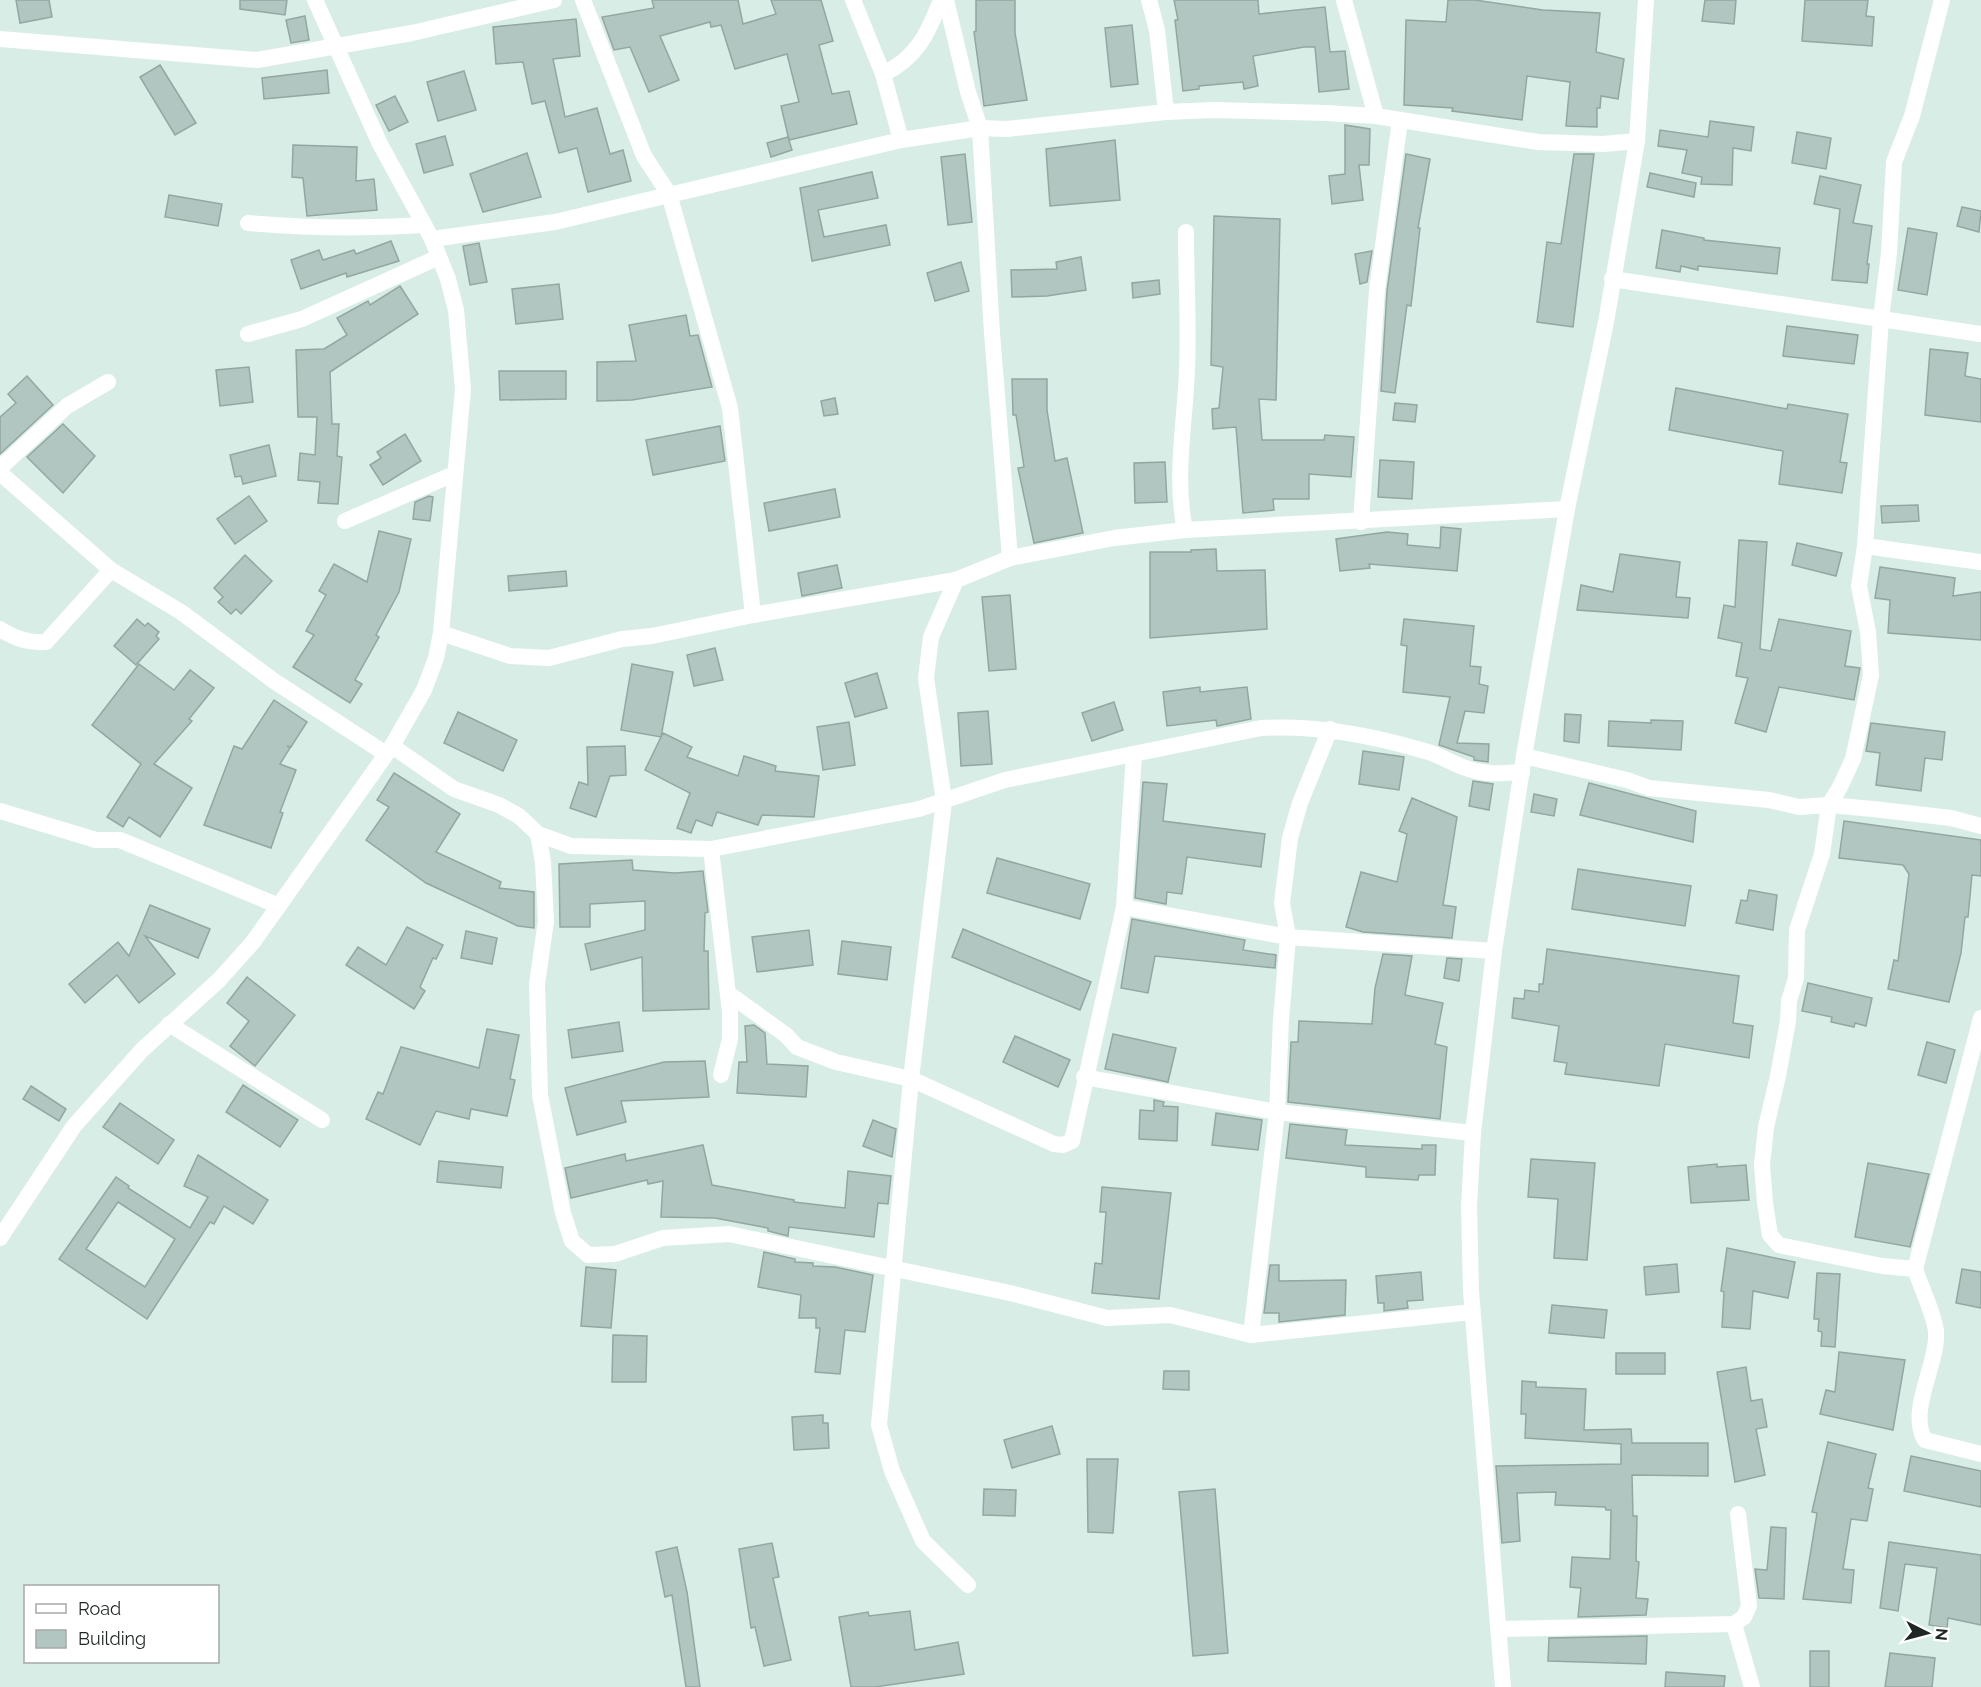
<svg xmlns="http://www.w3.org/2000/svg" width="1981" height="1687" viewBox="0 0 1981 1687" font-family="Raleway,sans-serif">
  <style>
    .building { fill: #b1c6c0; stroke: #93a7a1; stroke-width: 1.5; fill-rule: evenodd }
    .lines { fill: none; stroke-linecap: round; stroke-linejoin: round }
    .street { stroke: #fff; stroke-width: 16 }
  </style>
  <rect width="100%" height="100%" fill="#d8ede6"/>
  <g class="building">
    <polygon points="16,0 49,0 52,17 20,23"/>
    <polygon points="240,0 287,0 285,15 240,9"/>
    <polygon points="652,0 738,0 743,24 776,14 771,0 821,0 833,41 819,45 832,94 849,91 857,124 789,140 781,106 799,102 787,54 735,69 721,25 711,27 710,22 660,36 679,80 649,92 630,47 614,50 602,17 654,8"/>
    <polygon points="976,0 1015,0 1015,33 1027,100 984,106 974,32 976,31"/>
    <polygon points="1174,0 1258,0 1259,14 1325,7 1330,52 1345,51 1349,89 1319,92 1315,47 1304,47 1253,56 1258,86 1244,89 1243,82 1199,86 1199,89 1183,91 1175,20 1178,20"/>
    <polygon points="1448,0 1475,0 1543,10 1600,13 1596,52 1624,59 1618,99 1601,96 1600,108 1597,108 1597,127 1566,126 1570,82 1527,76 1522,120 1452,111 1453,108 1404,105 1406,20 1446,22"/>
    <polygon points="1705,0 1736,0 1734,24 1702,21"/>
    <polygon points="1805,0 1868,0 1866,16 1874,17 1872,46 1802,41"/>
    <polygon points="305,16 309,40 291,43 286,20"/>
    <polygon points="576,19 580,56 553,59 565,117 597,108 610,154 623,150 631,181 588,192 577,148 559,153 545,101 532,104 523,62 496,64 493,27"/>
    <polygon points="1132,25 1138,84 1111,87 1105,28"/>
    <polygon points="160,65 196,123 175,135 140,77"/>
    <polygon points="327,70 329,93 264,99 262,78"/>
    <polygon points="464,71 476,110 438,121 427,82"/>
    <polygon points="395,96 408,122 389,131 376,105"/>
    <polygon points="1710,121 1754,127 1751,151 1733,148 1732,185 1701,184 1702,177 1682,173 1687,150 1658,146 1660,130 1708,137"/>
    <polygon points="1345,125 1370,129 1369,165 1359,165 1363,200 1332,204 1329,176 1345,174"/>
    <polygon points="1797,132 1831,138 1826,169 1792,163"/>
    <polygon points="445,136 453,165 424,173 416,144"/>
    <polygon points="788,137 792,150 771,157 767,143"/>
    <polygon points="1115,140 1120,200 1050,206 1046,149"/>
    <polygon points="293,145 357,147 356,181 374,179 377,210 307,216 303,178 292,177"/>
    <polygon points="527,153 541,197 483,212 470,174"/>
    <polygon points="965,154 972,222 948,225 941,157"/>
    <polygon points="1406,154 1430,159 1418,228 1420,228 1411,306 1407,305 1395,393 1381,391 1387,291"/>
    <polygon points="1574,154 1594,154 1573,327 1537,322 1547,242 1561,244"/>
    <polygon points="872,172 878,198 818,210 824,237 886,225 890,245 812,261 800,188"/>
    <polygon points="1650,173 1696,183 1694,197 1647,187"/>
    <polygon points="1820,176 1861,185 1853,223 1872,226 1867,264 1869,264 1867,283 1832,280 1840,209 1814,204"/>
    <polygon points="169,195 222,204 218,226 165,217"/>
    <polygon points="1962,207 1981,211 1979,232 1957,226"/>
    <polygon points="1214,216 1280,219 1276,400 1259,399 1262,440 1324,440 1325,435 1354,437 1351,477 1309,474 1309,499 1273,499 1274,510 1243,513 1236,427 1213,429 1212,409 1219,408 1223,367 1211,365"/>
    <polygon points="1908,228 1937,233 1927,295 1898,290"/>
    <polygon points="1662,230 1704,238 1704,240 1780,248 1777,274 1698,266 1698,270 1681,266 1680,272 1656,268"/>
    <polygon points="391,241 399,261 347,277 346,273 301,289 291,260 319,250 323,260 354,250 356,254"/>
    <polygon points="479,243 487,282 470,285 463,246"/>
    <polygon points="1372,251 1367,282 1360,284 1355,254"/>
    <polygon points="1081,257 1086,290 1047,296 1012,297 1011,270 1057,269 1056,262"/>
    <polygon points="961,262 969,291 935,301 927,273"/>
    <polygon points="1159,280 1160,294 1133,298 1132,283"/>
    <polygon points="559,284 563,319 516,324 512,289"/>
    <polygon points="400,286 418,314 330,372 332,424 339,424 337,456 342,457 338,504 318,503 320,482 298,480 300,453 315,455 317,417 298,417 296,350 324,349 347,335 337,318 368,301 370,305"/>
    <polygon points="686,315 690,336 698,335 712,387 632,400 597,401 597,362 636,361 629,325"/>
    <polygon points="1787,326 1858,335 1854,364 1783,356"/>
    <polygon points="1930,349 1968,353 1965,376 1981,379 1981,422 1925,415"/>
    <polygon points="249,367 253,402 220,406 216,370"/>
    <polygon points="499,371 566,371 566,399 500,400"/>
    <polygon points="27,376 53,405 0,454 0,417 16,403 8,394"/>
    <polygon points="1012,379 1047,379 1047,410 1055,461 1067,458 1083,533 1034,543 1018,468 1024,467 1016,415 1013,415"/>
    <polygon points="1676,388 1787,409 1788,404 1848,414 1840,462 1847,463 1842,493 1779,484 1783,451 1669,430"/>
    <polygon points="835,398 838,414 824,416 821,401"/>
    <polygon points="1395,403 1417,405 1415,422 1393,420"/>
    <polygon points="63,424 95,456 63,493 27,457"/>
    <polygon points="720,426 725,461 653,475 646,440"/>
    <polygon points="405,434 421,461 383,485 370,465 381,458 377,452"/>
    <polygon points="269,445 276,476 243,484 241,476 235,477 230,455"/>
    <polygon points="1380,460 1414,462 1412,499 1378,497"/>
    <polygon points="1165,462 1167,502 1135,503 1134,463"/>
    <polygon points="835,489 840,517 769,531 764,503"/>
    <polygon points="249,496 267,521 235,544 217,519"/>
    <polygon points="429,496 433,497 430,521 413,519 415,502"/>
    <polygon points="1918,505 1919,521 1882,523 1881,506"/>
    <polygon points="1441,527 1461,529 1457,571 1369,564 1370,568 1340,571 1336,539 1387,532 1408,534 1407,545 1440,548"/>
    <polygon points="379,531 411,539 399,592 376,635 379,637 355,680 362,684 350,703 293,667 314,635 306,631 326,595 319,591 334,564 367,582"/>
    <polygon points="1739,540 1767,542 1760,649 1771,651 1779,619 1851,631 1845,666 1860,668 1854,700 1779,687 1766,732 1735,723 1748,678 1736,676 1742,643 1718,638 1724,605 1735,607"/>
    <polygon points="1797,543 1842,553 1836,576 1792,565"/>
    <polygon points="1216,549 1217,571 1265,570 1267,629 1150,638 1150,552 1191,552 1191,550"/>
    <polygon points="1620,554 1680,562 1676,597 1690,598 1688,618 1577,610 1581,585 1613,592"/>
    <polygon points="245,555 272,581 241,614 236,609 231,614 218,602 223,597 214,588"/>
    <polygon points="837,565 842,588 802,596 798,573"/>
    <polygon points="1880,567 1955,578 1953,596 1981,592 1981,640 1888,633 1890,600 1875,598"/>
    <polygon points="566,571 567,586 509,591 508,576"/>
    <polygon points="1010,595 1016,669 989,671 982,597"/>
    <polygon points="137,619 145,626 148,623 159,632 156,636 159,639 136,665 114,646"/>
    <polygon points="1404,619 1474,626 1470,666 1481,667 1479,684 1488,686 1484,713 1465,711 1457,743 1489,744 1488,762 1474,760 1474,757 1439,745 1450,697 1403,692 1407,646 1401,645"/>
    <polygon points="715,648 723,680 694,686 687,655"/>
    <polygon points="139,664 174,690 190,670 214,688 189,719 192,721 154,764 192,788 160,837 129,817 123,827 107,817 141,764 92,725"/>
    <polygon points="632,664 673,672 661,737 621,730"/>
    <polygon points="877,673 887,708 855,717 845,683"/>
    <polygon points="1200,687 1200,692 1247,687 1251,719 1217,726 1216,720 1167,726 1163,692"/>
    <polygon points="274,700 307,722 291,747 287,746 290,748 280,764 296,770 280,812 283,813 271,848 204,825 234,746 242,749"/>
    <polygon points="1114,702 1123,730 1092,741 1082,713"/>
    <polygon points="988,711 992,764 961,766 958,713"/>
    <polygon points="458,712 517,740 503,771 444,743"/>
    <polygon points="1565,714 1581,715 1579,743 1564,741"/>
    <polygon points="1651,720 1683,721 1681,750 1608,746 1609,721 1651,723"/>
    <polygon points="849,722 855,765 823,770 817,727"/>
    <polygon points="1871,723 1945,732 1942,760 1925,758 1921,791 1876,785 1880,753 1866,751"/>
    <polygon points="663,733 692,747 687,757 738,776 744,756 776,766 775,771 819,776 814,817 762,815 758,825 717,812 712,826 696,820 691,833 677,828 690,793 645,770"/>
    <polygon points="625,746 626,775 610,776 596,817 570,808 579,782 588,785 587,747"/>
    <polygon points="1363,751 1404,757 1399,790 1359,784"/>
    <polygon points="394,773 460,814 436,852 501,882 499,888 534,892 534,928 518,926 426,883 366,840 389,807 377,800"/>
    <polygon points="1473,781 1493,784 1489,810 1469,806"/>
    <polygon points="1143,782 1167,784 1163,821 1265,834 1261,867 1187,857 1182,894 1167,892 1166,904 1135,898"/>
    <polygon points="1589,783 1696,811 1693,842 1580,815"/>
    <polygon points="1534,794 1557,799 1554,816 1531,812"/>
    <polygon points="1412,798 1457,817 1443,905 1456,907 1452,938 1363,932 1346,927 1361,872 1397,882 1407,834 1399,831"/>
    <polygon points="1844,821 1981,840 1981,876 1972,875 1968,917 1965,917 1961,953 1949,1002 1888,989 1894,960 1898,961 1909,874 1903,865 1839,858"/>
    <polygon points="997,858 1090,884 1080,919 987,893"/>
    <polygon points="632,860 633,870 675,873 703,871 708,912 705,913 704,951 708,951 709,1009 643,1011 642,957 591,970 585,944 645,930 645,901 590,904 590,927 560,927 559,864"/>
    <polygon points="1578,869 1691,886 1685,926 1572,909"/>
    <polygon points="1749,890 1777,895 1773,930 1736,923 1741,900 1747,901"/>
    <polygon points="150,905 210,929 198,958 145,936 175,974 139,1003 117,975 85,1003 69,984 118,942 129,956"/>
    <polygon points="1132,919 1245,940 1243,950 1276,955 1275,968 1155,956 1148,993 1121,988"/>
    <polygon points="407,927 443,945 436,959 433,958 420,987 425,991 414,1009 346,965 358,947 386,965"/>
    <polygon points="963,929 1091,982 1080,1010 952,957"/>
    <polygon points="809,930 813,965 757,972 752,937"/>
    <polygon points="466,931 497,938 492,964 461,958"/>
    <polygon points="842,941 891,947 887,980 838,974"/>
    <polygon points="1547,949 1739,976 1733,1023 1753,1026 1749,1058 1665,1044 1659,1086 1565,1074 1567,1063 1554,1061 1559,1026 1512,1018 1514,998 1524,999 1525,990 1539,992 1539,984 1543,984"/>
    <polygon points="1383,954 1412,956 1405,995 1443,1003 1435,1044 1447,1047 1440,1119 1288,1102 1291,1042 1298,1042 1299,1021 1372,1024 1375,988"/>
    <polygon points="1447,958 1462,959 1459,981 1444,978"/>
    <polygon points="247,977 295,1015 255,1066 230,1046 249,1021 227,1003"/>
    <polygon points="1808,983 1872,998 1866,1026 1855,1023 1854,1027 1831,1022 1832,1017 1802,1011"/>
    <polygon points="619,1022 623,1051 572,1058 568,1030"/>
    <polygon points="754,1025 765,1033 767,1064 808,1066 806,1097 737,1093 739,1062 747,1062 745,1026"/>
    <polygon points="487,1029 519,1035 510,1079 515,1080 507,1116 471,1109 469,1119 436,1111 420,1145 366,1119 378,1092 383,1094 401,1047 479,1068"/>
    <polygon points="1113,1034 1176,1048 1168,1082 1105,1069"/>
    <polygon points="1015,1036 1070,1060 1058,1087 1003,1062"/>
    <polygon points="1927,1042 1955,1050 1946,1083 1918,1075"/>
    <polygon points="705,1061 709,1097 621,1101 626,1122 577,1135 565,1088 664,1062"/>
    <polygon points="243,1085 298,1120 280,1147 226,1112"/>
    <polygon points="31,1086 66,1109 59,1121 23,1099"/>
    <polygon points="1154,1100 1164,1102 1163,1106 1178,1107 1177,1141 1139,1139 1140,1110 1154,1111"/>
    <polygon points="120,1103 174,1140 158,1164 103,1127"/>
    <polygon points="1216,1113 1262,1120 1258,1150 1212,1145"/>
    <polygon points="873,1120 896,1129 892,1157 863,1146"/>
    <polygon points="1290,1124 1347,1130 1345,1145 1422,1149 1422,1145 1436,1145 1435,1175 1419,1175 1418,1180 1366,1177 1366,1167 1286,1158"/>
    <polygon points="703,1145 712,1185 794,1200 794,1202 845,1208 848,1171 891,1176 888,1204 878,1203 874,1237 789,1227 788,1236 768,1231 768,1228 715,1218 661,1217 663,1181 648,1184 647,1180 571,1198 565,1168 625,1154 626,1161"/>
    <path d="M198,1155L268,1200L253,1224L224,1206L214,1224L210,1222L147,1319L59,1259L116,1177L129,1186L128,1188L190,1228L208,1197L184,1186ZM118,1202L175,1239L145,1287L86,1249Z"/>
    <polygon points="1531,1159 1595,1163 1587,1260 1554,1258 1558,1199 1528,1197"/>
    <polygon points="439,1161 503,1167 501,1188 437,1182"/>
    <polygon points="1868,1163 1929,1174 1910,1247 1855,1237"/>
    <polygon points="1717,1164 1717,1167 1746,1165 1749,1200 1691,1203 1688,1167"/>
    <polygon points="1102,1187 1171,1193 1159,1299 1092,1293 1095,1263 1102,1264 1106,1212 1100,1212"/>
    <polygon points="1727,1248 1795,1262 1788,1298 1753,1291 1750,1329 1722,1327 1724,1292 1721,1291"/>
    <polygon points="764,1252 795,1259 795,1262 813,1263 813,1266 835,1267 873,1275 865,1332 845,1330 840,1374 815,1372 820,1328 816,1328 816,1318 799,1318 801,1295 758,1287"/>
    <polygon points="1677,1264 1679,1292 1646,1295 1644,1267"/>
    <polygon points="1270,1265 1279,1265 1279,1281 1346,1280 1345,1315 1279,1322 1279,1313 1264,1313"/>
    <polygon points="586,1267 616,1270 611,1328 581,1326"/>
    <polygon points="1962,1269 1981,1272 1981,1308 1956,1303"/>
    <polygon points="1421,1272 1423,1300 1407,1301 1408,1308 1384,1311 1384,1303 1378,1303 1376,1276"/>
    <polygon points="1817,1273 1840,1274 1835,1347 1821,1346 1822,1332 1818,1331 1819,1319 1814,1319"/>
    <polygon points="1552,1305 1607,1310 1604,1338 1549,1333"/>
    <polygon points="613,1335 647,1336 646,1382 612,1382"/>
    <polygon points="1839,1352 1905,1360 1893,1430 1820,1414 1826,1390 1835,1392"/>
    <rect x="1616" y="1353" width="49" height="21"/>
    <polygon points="1746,1367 1751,1401 1762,1399 1767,1427 1756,1429 1765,1475 1735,1482 1717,1372"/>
    <polygon points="1164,1371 1189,1371 1189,1390 1163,1389"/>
    <polygon points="1522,1381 1536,1382 1536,1387 1586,1389 1584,1430 1631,1429 1632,1443 1708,1443 1708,1476 1632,1475 1633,1516 1637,1516 1636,1561 1639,1562 1636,1598 1648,1599 1646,1615 1578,1617 1581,1588 1570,1587 1572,1557 1610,1559 1611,1510 1606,1510 1605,1507 1555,1505 1556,1492 1517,1493 1520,1541 1502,1543 1496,1466 1621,1464 1621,1444 1525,1438 1526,1414 1521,1414"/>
    <polygon points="823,1415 823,1423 828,1423 829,1448 794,1450 792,1417"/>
    <polygon points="1052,1426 1060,1454 1012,1468 1004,1440"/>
    <polygon points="1828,1442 1876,1454 1868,1488 1873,1489 1867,1521 1851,1519 1843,1569 1854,1570 1851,1603 1803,1599 1817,1513 1812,1512"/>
    <polygon points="1911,1456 1981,1471 1981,1507 1904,1491"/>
    <polygon points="1087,1459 1118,1459 1113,1533 1088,1532"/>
    <polygon points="984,1489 1016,1490 1015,1516 983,1515"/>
    <polygon points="1215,1489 1228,1653 1193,1656 1179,1492"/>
    <polygon points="1771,1527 1786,1528 1784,1599 1759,1598 1755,1569 1767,1570"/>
    <polygon points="1889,1542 1981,1555 1981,1625 1948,1618 1947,1628 1929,1625 1937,1568 1905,1564 1898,1611 1880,1608"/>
    <polygon points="772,1543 779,1577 773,1578 791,1660 764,1666 755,1627 751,1628 739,1549"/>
    <polygon points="677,1547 687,1592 700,1687 686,1687 672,1595 665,1597 656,1552"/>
    <polygon points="910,1611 915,1650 958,1642 964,1674 875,1687 851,1687 839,1617 868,1612 869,1616"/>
    <polygon points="1647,1636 1646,1664 1548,1661 1549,1638"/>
    <rect x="1810" y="1651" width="19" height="36"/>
    <polygon points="1890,1653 1935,1658 1932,1687 1885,1687"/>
    <polygon points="1666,1672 1725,1676 1724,1687 1665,1687"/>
  </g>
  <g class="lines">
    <g class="street">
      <polyline points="583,0 644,156 669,194 730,408 753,615"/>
      <polyline points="853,0 883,74 901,140"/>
      <polyline points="946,0 968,92 980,128 992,333 1010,558"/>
      <polyline points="1149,0 1157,30 1166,112"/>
      <polyline points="1344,0 1376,116"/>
      <polyline points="1942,0 1912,116 1894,162 1889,253 1881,319 1981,334"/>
      <polyline points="0,39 257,60 412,33 554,0"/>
      <path d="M883,74C917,58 928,33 941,0"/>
      <path d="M248,223C307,228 364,229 424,225"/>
      <polyline points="432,239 555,222 901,140 980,128 1007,129 1166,112 1214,110 1326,113 1376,116 1538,142 1603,144 1637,141"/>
      <polyline points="1612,279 1881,319 1865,546 1981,562"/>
      <polyline points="248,334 302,319 439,257"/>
      <polyline points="0,468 67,406 108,382"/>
      <polyline points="0,473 111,570 181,612 274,681 386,754"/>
      <polyline points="345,521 454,474"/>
      <polyline points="1361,522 1377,290 1400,120"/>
      <path d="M1185,530C1174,477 1185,424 1187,370C1189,324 1186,278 1186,232"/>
      <path d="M1865,546L1859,586L1868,632L1871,675L1853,759L1840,787L1829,805L1822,854L1797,930L1796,978L1789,1001L1788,1021L1778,1076L1766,1127L1762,1165L1765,1203L1770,1235L1779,1245L1882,1266L1915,1269C1921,1287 1934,1314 1936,1331C1939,1362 1907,1411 1925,1440L1981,1454"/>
      <polyline points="956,580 931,637 926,678 944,801 911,1079 879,1425 892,1471 923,1541 968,1585"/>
      <path d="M0,629C16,639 28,643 46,642L111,570"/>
      <polyline points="441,633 510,656 549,658 622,639 652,636 753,615 956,580 1010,558 1114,538 1185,530 1567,509"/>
      <path d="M392,746L454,789L499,805L519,816L538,834L571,846L711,849L919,809L1005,780L1261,728C1317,725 1370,735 1425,751C1441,755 1455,766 1472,770C1489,775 1505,773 1522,772"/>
      <polyline points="1524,756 1627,780 1649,788 1769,800 1799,807 1829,805 1873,809 1951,818 1981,826"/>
      <polyline points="0,811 96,840 120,840 279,906"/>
      <polyline points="538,834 543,862 546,921 537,984 540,1095 563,1213 572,1241 588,1255 615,1254 663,1238 729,1234 1010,1293 1107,1318 1170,1315 1251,1335 1472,1312"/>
      <polyline points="711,849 730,1012 730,1039 721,1075"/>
      <polyline points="1124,907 1288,937 1494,951"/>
      <polyline points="729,994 786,1035 797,1047 836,1062 911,1079 1054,1144 1063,1145 1072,1141 1124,907 1134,754"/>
      <polyline points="169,1024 322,1120"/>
      <polyline points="1084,1077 1277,1112 1473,1133"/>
      <polyline points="0,1238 74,1126 142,1050 219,980 253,942 392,746 424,690 436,658 441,633 463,389 456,310 448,279 432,239 380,144 315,0"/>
      <polyline points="1915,1269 1981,1018"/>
      <polyline points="1251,1335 1277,1112 1281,1020 1288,937 1282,903 1290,838 1300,803 1330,729"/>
      <polyline points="1734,1624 1752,1687"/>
      <polyline points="1499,1629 1734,1624 1744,1617 1749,1606 1738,1514"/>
      <polyline points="1503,1687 1471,1291 1469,1207 1473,1133 1494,951 1524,756 1567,509 1606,322 1637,141 1646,0"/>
    </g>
  </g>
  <rect x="24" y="1585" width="195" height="78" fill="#ffffff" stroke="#a5a9a7" stroke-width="1.5"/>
  <rect x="36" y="1604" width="30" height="9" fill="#ffffff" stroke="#a5a9a7" stroke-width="1.5"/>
  <text x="78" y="1615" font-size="18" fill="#1f2724">Road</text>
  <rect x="36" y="1630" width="30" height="18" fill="#b1c6c0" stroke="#a5a9a7" stroke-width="1.5"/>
  <text x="78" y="1645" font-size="18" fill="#1f2724">Building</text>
  <g transform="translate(1927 1633) rotate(96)" stroke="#ffffff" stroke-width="4.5" paint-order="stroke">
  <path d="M0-4.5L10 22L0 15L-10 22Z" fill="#1f2724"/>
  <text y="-9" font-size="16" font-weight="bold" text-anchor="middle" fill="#1f2724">N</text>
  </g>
</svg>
